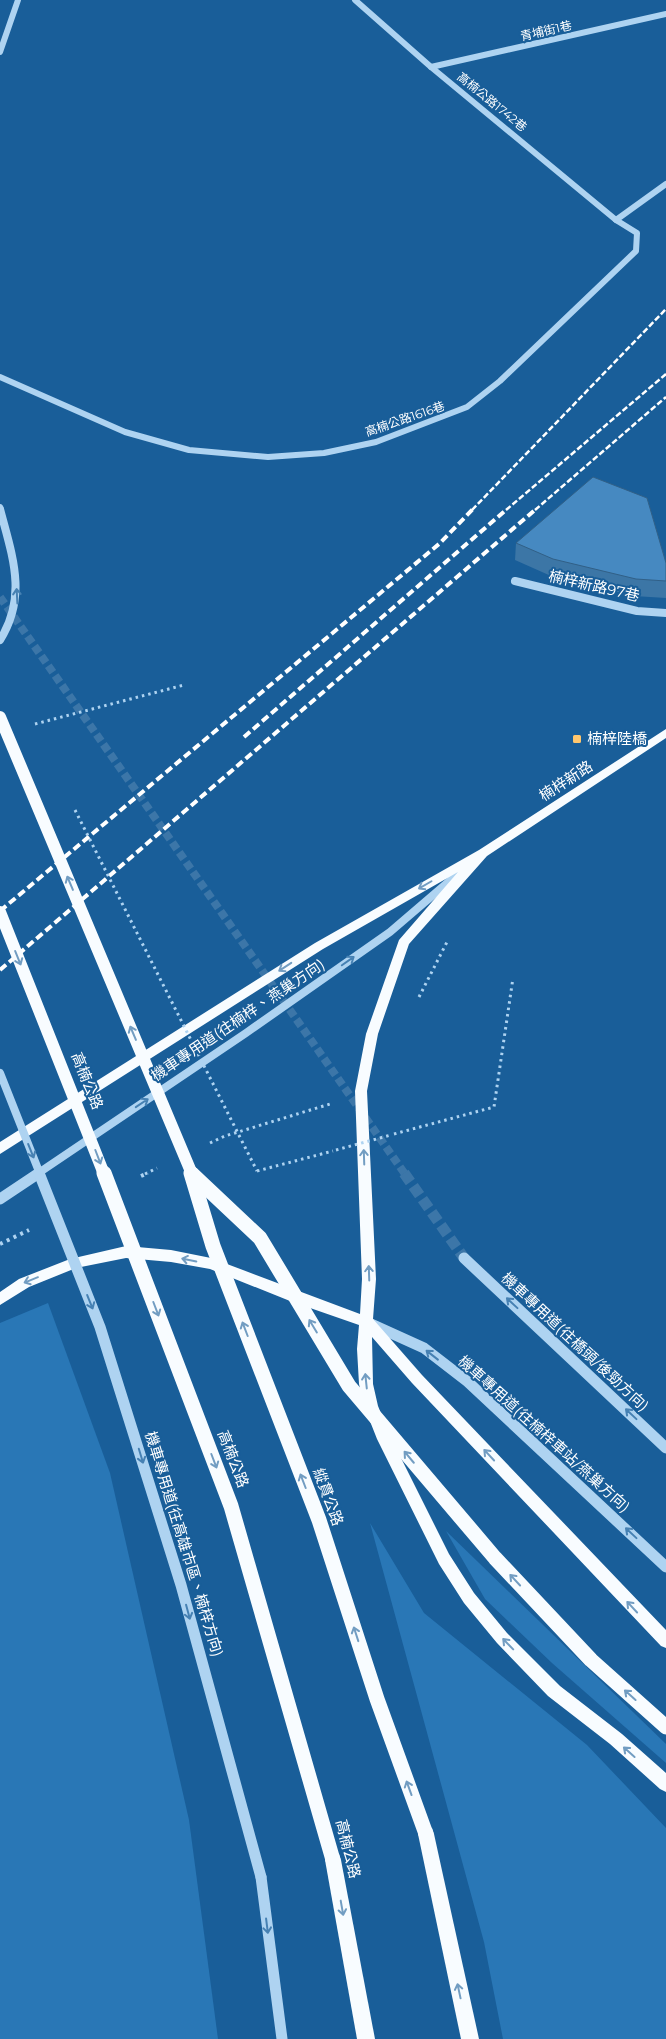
<svg xmlns="http://www.w3.org/2000/svg" width="666" height="2039" viewBox="0 0 666 2039" font-family="Montserrat,'Noto Sans TC',sans-serif">
  <style>
    .green { fill: #2977b6 }
    .lines { fill: none; stroke-linecap: round; stroke-linejoin: round }
    .minor-tunnel-far1 { stroke: #3c76a8; stroke-width: 8; stroke-dasharray: 8 4; stroke-linecap: butt }
    .minor-tunnel { stroke: #3c76a8; stroke-width: 11; stroke-dasharray: 11 5; stroke-linecap: butt }
    .path-far1 { stroke: #aed3f1; stroke-width: 3; stroke-dasharray: 2.5 4; stroke-linecap: butt }
    .path { stroke: #aed3f1; stroke-width: 4; stroke-dasharray: 3 4.5; stroke-linecap: butt }
    .minor-far2 { stroke: #aed3f1; stroke-width: 6 }
    .minor-far1 { stroke: #aed3f1; stroke-width: 8 }
    .minor { stroke: #aed3f1; stroke-width: 11 }
    .major { fill: #f8fcff; fill-rule: evenodd }
    .rail-far1 { stroke: #fff; stroke-width: 2.5; stroke-dasharray: 6 2.5; stroke-linecap: butt }
    .rail { stroke: #fff; stroke-width: 4; stroke-dasharray: 8 4; stroke-linecap: butt }
    .path-bridge { stroke: #aed3f1; stroke-width: 3; stroke-dasharray: 2.5 4; stroke-linecap: butt }
    .minor-bridge-far1 { stroke: #aed3f1; stroke-width: 8 }
    .minor-bridge { stroke: #aed3f1; stroke-width: 11 }
    .major-bridge-far1 { stroke: #f8fcff; stroke-width: 12 }
    .major-bridge { stroke: #f8fcff; stroke-width: 15 }
    .wall { fill: #3c76a6 }
    .building { fill: #4689c1; stroke: #316087 }
    .oneway { stroke: #4681b3 }
    .oneway2 { stroke: #729dc2 }
    .poi-dot { fill: #ffc76e; stroke: #195e99; stroke-width: 2 }
    .labels { text-anchor: middle; stroke-width: 4; stroke-linejoin: round; paint-order: stroke }
    .far-street-label { font-size: 12px; fill: #fff; stroke: #195e99 }
    .street-label { font-size: 15px; fill: #fff; stroke: #195e99 }
    .poi-label { font-size: 15px; fill: #fff; stroke: #195e99; text-anchor: start }
  </style>
  <rect width="100%" height="100%" fill="#195e99"/>
  <g class="green">
    <polygon points="48,1303 110,1473 189,1820 218,2039 0,2039 0,1323"/>
    <polygon points="370,1523 424,1613 587,1745 666,1828 666,2039 503,2039 484,1942"/>
    <polygon points="446,1531 666,1744 666,1763 552,1663 485,1599"/>
  </g>
  <g class="lines">
    <polyline class="minor-tunnel-far1" points="0,597 405,1174"/>
    <polyline class="minor-tunnel" points="404,1173 464,1258"/>
    <g class="path-far1">
      <polyline points="35,724 184,685"/>
      <polyline points="419,997 448,940"/>
      <polyline points="394,1134 494,1107 513,978"/>
      <polyline points="210,1143 225,1136 330,1104"/>
      <polyline points="257,1171 333,1151"/>
      <polyline points="145,1174 157,1168"/>
    </g>
    <g class="path">
      <polyline points="141,1176 148,1173"/>
      <polyline points="0,1244 29,1230"/>
    </g>
    <g class="minor-far2">
      <polyline points="355,0 431,67 616,220"/>
      <polyline points="0,52 18,0"/>
      <polyline points="431,67 666,14"/>
      <polyline points="0,377 125,432 189,450 268,457 324,453 376,442 467,407 500,381 636,251 637,233 616,220 666,184"/>
      <polyline points="0,507 1,510"/>
    </g>
    <g class="minor-far1">
      <polyline points="515,581 637,611 666,613"/>
      <path d="M0,640C28,596 12,555 0,509"/>
      <polyline points="37,1174 246,1033 390,932 460,872"/>
    </g>
    <g class="minor">
      <polyline points="0,1199 39,1173"/>
      <polyline points="464,1258 666,1448"/>
      <polyline points="371,1324 424,1348 468,1382 666,1567"/>
      <polyline points="261,1877 282,2039"/>
    </g>
    <g class="major">
      <polygon points="666,729 666,738 487,856 409,944 378,1034 367,1091 376,1279 373,1319 422,1375 666,1630 666,1648 661,1646 412,1383 372,1337 373,1384 378,1406 391,1438 449,1554 474,1593 507,1633 560,1686 622,1734 666,1773 666,1792 660,1789 610,1744 548,1696 497,1643 464,1603 439,1564 377,1439 364,1406 359,1384 357,1349 359,1325 290,1301 210,1269 171,1262 126,1258 76,1268 29,1287 0,1305 0,1292 19,1279 70,1259 126,1246 171,1250 211,1258 360,1314 362,1279 355,1091 366,1034 399,940 458,872 323,949 0,1154 0,1142 315,943 479,850"/>
      <polygon points="426,1826 432,1828 434,1834 479,2039 461,2039 418,1834 420,1828"/>
      <polygon points="333,1852 339,1854 341,1860 375,2039 357,2039 325,1860 327,1854"/>
    </g>
    <g class="rail-far1">
      <polyline points="472,510 666,309"/>
      <polyline points="506,510 666,374"/>
      <polyline points="535,510 666,397"/>
    </g>
    <g class="rail">
      <polyline points="244,737 507,509"/>
      <polyline points="0,911 439,544 473,509"/>
      <polyline points="0,970 536,509"/>
    </g>
    <g class="path-bridge">
      <polyline points="75,810 257,1171"/>
      <polyline points="336,1150 391,1135"/>
    </g>
    <polyline class="minor-bridge-far1" points="0,1073 40,1174"/>
    <polyline class="minor-bridge" points="39,1173 100,1327 181,1585 261,1877"/>
    <g class="major-bridge-far1">
      <polyline points="0,717 192,1174"/>
      <polyline points="0,912 104,1174"/>
    </g>
    <g class="major-bridge">
      <polyline points="104,1173 231,1506 333,1860"/>
      <polyline points="191,1173 213,1246 319,1520 377,1699 426,1834"/>
      <polyline points="192,1174 260,1238 349,1386 495,1558 591,1660 666,1727"/>
    </g>
  </g>
  <polygon class="wall" points="516,543 666,563 666,598 634,596 551,576 515,560"/>
  <polygon class="building" points="593,477 647,498 666,563 666,581 636,579 553,559 516,543"/>
  <defs><path id="oneway-shaft" d="M-6 0H5M1.5-3L5.5 0L1.5 3" fill="none" stroke-width="1.6" stroke-linecap="round" stroke-linejoin="round" transform="scale(1.25)"/></defs>
  <g class="oneway">
    <use href="#oneway-shaft" transform="translate(17 596) rotate(-93)"/>
    <use href="#oneway-shaft" transform="translate(348 961) rotate(-35)"/>
    <use href="#oneway-shaft" transform="translate(142 1103) rotate(-34)"/>
    <use href="#oneway-shaft" transform="translate(31 1151) rotate(68)"/>
    <use href="#oneway-shaft" transform="translate(90 1302) rotate(68)"/>
    <use href="#oneway-shaft" transform="translate(512 1303) rotate(-137)"/>
    <use href="#oneway-shaft" transform="translate(432 1355) rotate(-142)"/>
    <use href="#oneway-shaft" transform="translate(631 1414) rotate(-137)"/>
    <use href="#oneway-shaft" transform="translate(141 1456) rotate(73)"/>
    <use href="#oneway-shaft" transform="translate(631 1533) rotate(-137)"/>
    <use href="#oneway-shaft" transform="translate(188 1612) rotate(75)"/>
    <use href="#oneway-shaft" transform="translate(267 1926) rotate(83)"/>
  </g>
  <g class="oneway2">
    <use href="#oneway-shaft" transform="translate(70 883) rotate(-113)"/>
    <use href="#oneway-shaft" transform="translate(425 885) rotate(150)"/>
    <use href="#oneway-shaft" transform="translate(18 958) rotate(68)"/>
    <use href="#oneway-shaft" transform="translate(285 967) rotate(147)"/>
    <use href="#oneway-shaft" transform="translate(133 1033) rotate(-113)"/>
    <use href="#oneway-shaft" transform="translate(98 1157) rotate(69)"/>
    <use href="#oneway-shaft" transform="translate(364 1157) rotate(-92)"/>
    <use href="#oneway-shaft" transform="translate(189 1260) rotate(-168)"/>
    <use href="#oneway-shaft" transform="translate(369 1273) rotate(-92)"/>
    <use href="#oneway-shaft" transform="translate(31 1280) rotate(158)"/>
    <use href="#oneway-shaft" transform="translate(156 1309) rotate(69)"/>
    <use href="#oneway-shaft" transform="translate(313 1326) rotate(-121)"/>
    <use href="#oneway-shaft" transform="translate(245 1329) rotate(-111)"/>
    <use href="#oneway-shaft" transform="translate(366 1381) rotate(-96)"/>
    <use href="#oneway-shaft" transform="translate(489 1455) rotate(-133)"/>
    <use href="#oneway-shaft" transform="translate(409 1457) rotate(-130)"/>
    <use href="#oneway-shaft" transform="translate(214 1461) rotate(69)"/>
    <use href="#oneway-shaft" transform="translate(303 1481) rotate(-111)"/>
    <use href="#oneway-shaft" transform="translate(515 1580) rotate(-133)"/>
    <use href="#oneway-shaft" transform="translate(632 1607) rotate(-133)"/>
    <use href="#oneway-shaft" transform="translate(356 1634) rotate(-108)"/>
    <use href="#oneway-shaft" transform="translate(508 1644) rotate(-134)"/>
    <use href="#oneway-shaft" transform="translate(630 1695) rotate(-138)"/>
    <use href="#oneway-shaft" transform="translate(629 1752) rotate(-138)"/>
    <use href="#oneway-shaft" transform="translate(409 1788) rotate(-110)"/>
    <use href="#oneway-shaft" transform="translate(342 1908) rotate(80)"/>
    <use href="#oneway-shaft" transform="translate(459 1991) rotate(-102)"/>
  </g>
  <rect class="poi-dot" x="572" y="734" width="10" height="10" rx="2.5"/>
  <g class="labels">
    <g class="far-street-label">
      <text transform="translate(546 31) rotate(-13)" y="4">青埔街1巷</text>
      <text transform="translate(492 102) rotate(39)" y="4">高楠公路1742巷</text>
      <text transform="translate(405 419) rotate(-19)" y="4">高楠公路1616巷</text>
    </g>
    <g class="street-label">
      <text transform="translate(594 586) rotate(13)" y="5">楠梓新路97巷</text>
      <text transform="translate(566 781) rotate(-33)" y="5">楠梓新路</text>
      <text transform="translate(238 1020) rotate(-34)" y="5">機車專用道(往楠梓、燕巢方向)</text>
      <text transform="translate(87 1081) rotate(68)" y="5">高楠公路</text>
      <text transform="translate(575 1342) rotate(43)" y="5">機車專用道(往橋頭/後勁方向)</text>
      <text transform="translate(544 1434) rotate(42)" y="5">機車專用道(往楠梓車站/燕巢方向)</text>
      <text transform="translate(233 1459) rotate(69)" y="5">高楠公路</text>
      <text transform="translate(328 1497) rotate(70)" y="5">縱貫公路</text>
      <text transform="translate(184 1544) rotate(73)" y="5">機車專用道(往高雄市區、楠梓方向)</text>
      <text transform="translate(348 1849) rotate(76)" y="5">高楠公路</text>
    </g>
    <g class="poi-label">
      <text x="587" y="744">楠梓陸橋</text>
    </g>
  </g>
</svg>
